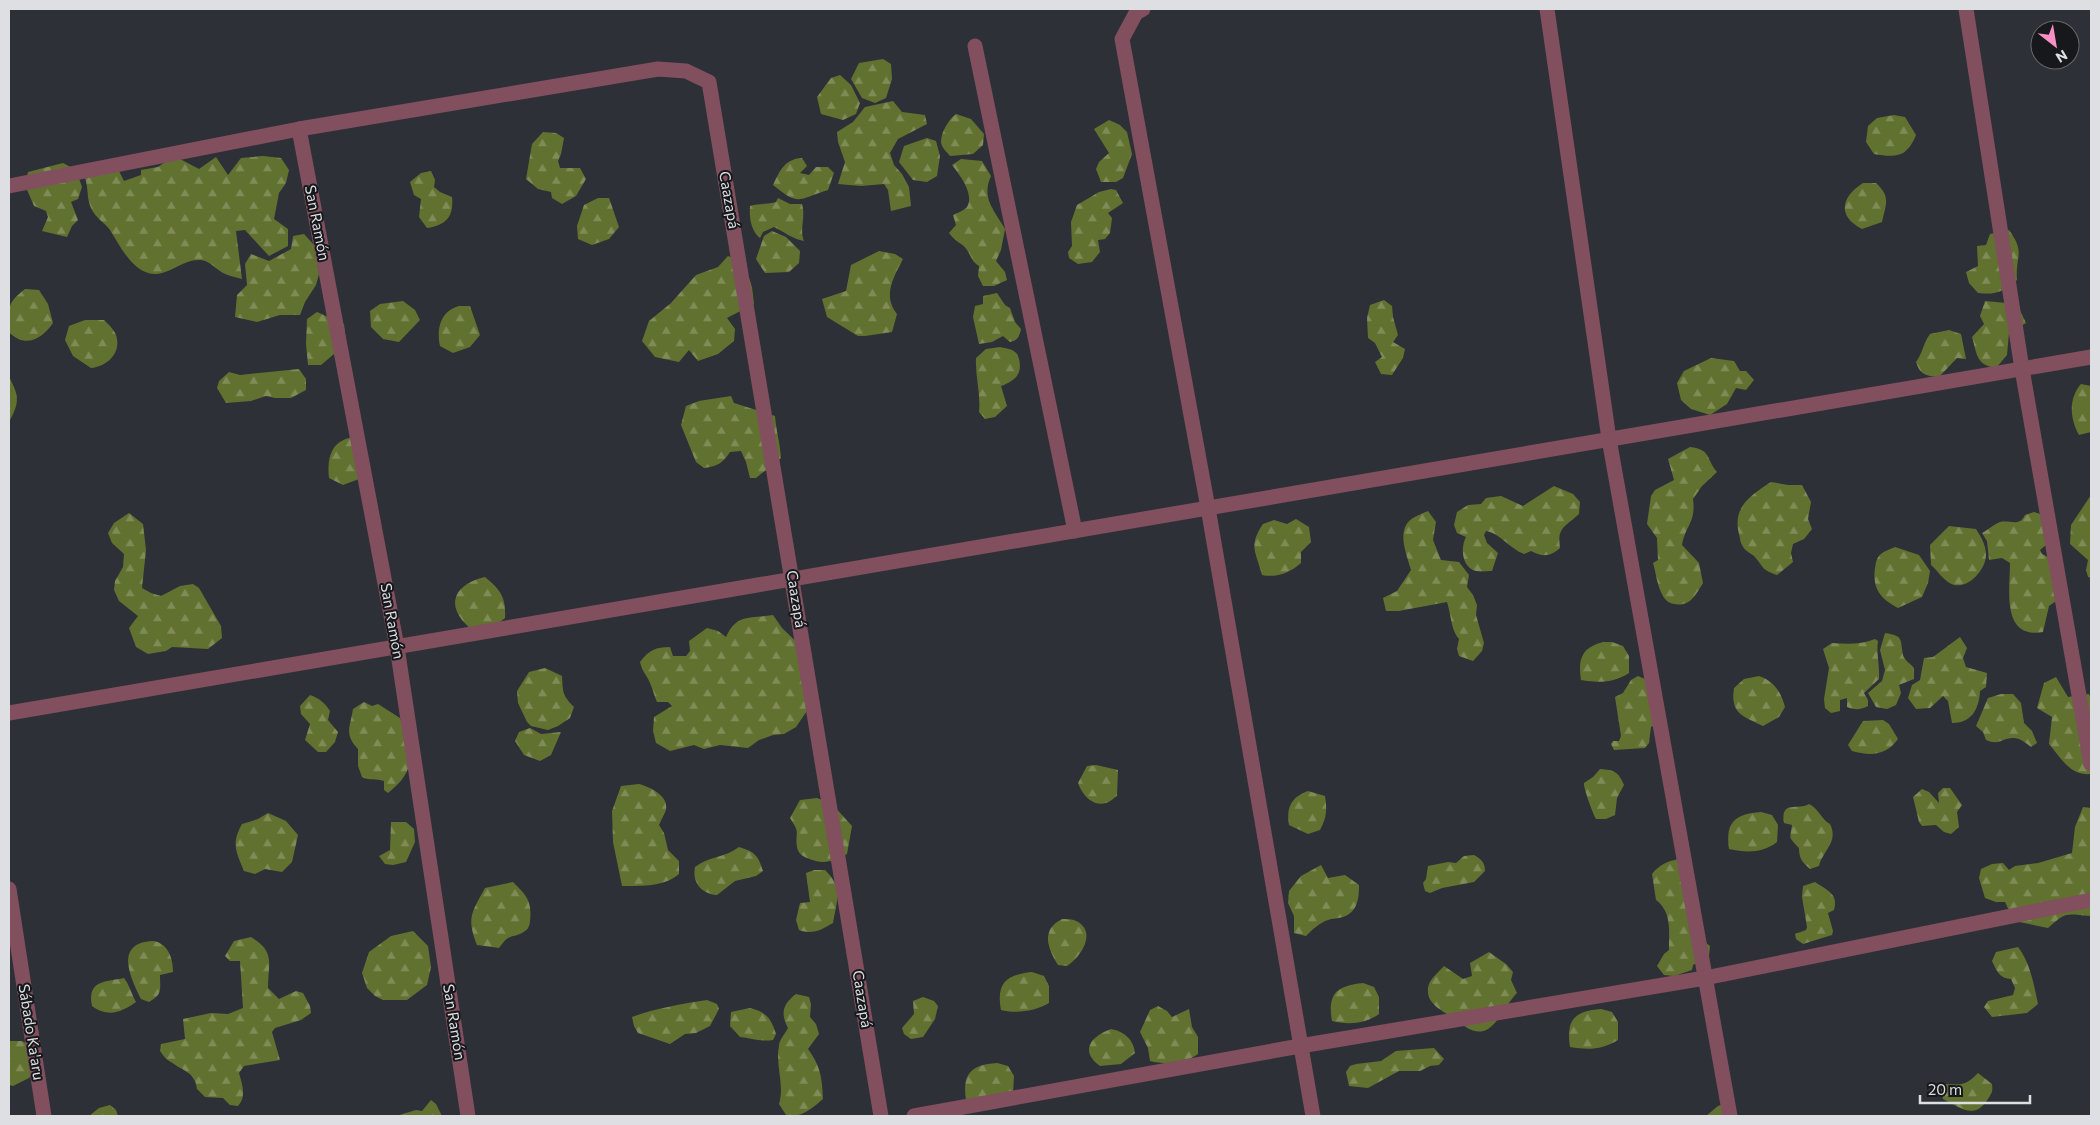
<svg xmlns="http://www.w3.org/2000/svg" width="2100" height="1125" viewBox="0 0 2100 1125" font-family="Commissioner,sans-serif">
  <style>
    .forest { fill: url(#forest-firs) }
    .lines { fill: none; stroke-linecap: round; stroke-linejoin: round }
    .street { stroke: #814f5e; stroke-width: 15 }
    .labels { text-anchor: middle; stroke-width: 4; stroke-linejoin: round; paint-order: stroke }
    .street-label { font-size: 15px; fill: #dddfe3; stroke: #17181b }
  </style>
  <defs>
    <pattern id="forest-firs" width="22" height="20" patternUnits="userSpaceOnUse" patternTransform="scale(1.25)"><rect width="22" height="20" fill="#617230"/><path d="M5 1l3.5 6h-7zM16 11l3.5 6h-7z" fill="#7f8c58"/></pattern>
  </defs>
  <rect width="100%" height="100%" fill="#2d3036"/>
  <g class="forest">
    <polygon points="883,59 891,64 892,79 886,98 875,103 862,98 851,79 859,63"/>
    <polygon points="840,75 851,85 860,103 856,114 843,120 821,114 817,97 831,78"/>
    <polygon points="893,101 902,112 925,115 927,124 898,139 890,153 894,165 902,174 909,187 911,206 891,211 888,190 884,184 861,186 838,184 845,162 838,142 837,132 853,122 865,107"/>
    <path d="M956,114L971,119L984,134L983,145L973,154L950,156C947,152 941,147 941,142C941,132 949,119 956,114Z"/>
    <path d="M1894,115L1905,117L1916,135C1907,157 1896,158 1874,154L1866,142L1868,126L1877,118Z"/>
    <polygon points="1109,120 1120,125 1127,132 1132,154 1123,178 1116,182 1101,182 1096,169 1099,162 1109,153 1094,129"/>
    <polygon points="543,132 556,133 564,138 561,154 558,161 560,168 580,168 586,179 576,196 562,204 552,198 551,192 538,189 526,179 532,144"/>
    <polygon points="927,138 936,141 940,156 937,176 927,182 913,180 899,162 904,146"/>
    <path d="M263,156L281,158L289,170L286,183L279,193L274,219L288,229V246L269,256L245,230L236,231L242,279C236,277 229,276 223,273C216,269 208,260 201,260C182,259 172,274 154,274C133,273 120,246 110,230C105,223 96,218 92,210C86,199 89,190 85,178L117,167L124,181L141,175V170L158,167L168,160L180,159L199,169L216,157L228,175L241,158Z"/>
    <path d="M802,158L807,166L800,173L809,175L816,167H828L834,173L828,190C797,200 799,206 773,185C780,171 784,159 802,158Z"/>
    <path d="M961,159L982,161L991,176C981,198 994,210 1005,229L1001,250L996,261L1005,272L1007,280L994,286H983L978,276L979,266C971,261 972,257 967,250C964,244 955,242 949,233L956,225L953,215C957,213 965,210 967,207C975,194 959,174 952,165Z"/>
    <polygon points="63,163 76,170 82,187 78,199 71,202 78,220 72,226 67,237 42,231 48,217 46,211 34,206 25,185 28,172"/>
    <path d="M431,171L435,180L434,187L440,192L452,197C454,217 446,225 427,228L419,217L421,199L414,195L410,182L421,173Z"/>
    <path d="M1863,183H1876C1891,197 1886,204 1882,222L1862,229C1837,216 1841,197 1863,183Z"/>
    <polygon points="1111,189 1116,190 1123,203 1108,213 1112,218 1110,233 1105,239 1098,240 1100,252 1092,262 1078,264 1069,258 1068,252 1072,246 1071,222 1077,205 1099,192"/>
    <polygon points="598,198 609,198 619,227 609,239 592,245 578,239 577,226 584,205"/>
    <path d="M778,198L790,204H802C806,217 799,230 804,241C793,239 784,232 774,227L763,232L760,238C751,231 749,217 750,206C759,203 766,205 776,202Z"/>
    <path d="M2009,230C2026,253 2015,256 2017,280C2002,292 1997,295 1978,293L1969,283L1966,272L1978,266L1977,246L1986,245L1990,234Z"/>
    <polygon points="772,231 786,237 800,251 799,263 789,272 765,273 756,259 764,236"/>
    <polygon points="304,234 314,245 319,274 316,285 305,302 300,315 280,315 257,322 235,317 237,295 247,285 245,264 251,254 269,261 291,249 293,236"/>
    <path d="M879,251L895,254L903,259C894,277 882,295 897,314L892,332L865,336H858L827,317L822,299L846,291L851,265Z"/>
    <polygon points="728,256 743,262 752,287 754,304 727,318 735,329 734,341 718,354 698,361 689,350 679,362 655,357 642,341 649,321 671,303 696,275 718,267"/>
    <path d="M25,289L39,290L48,304L53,323C42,339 25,349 9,332C9,308 5,305 25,289Z"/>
    <path d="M997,293L1005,305L1010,308L1015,322L1021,329C1019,337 1018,340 1010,342L1003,336L992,342L979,344L973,317L975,306L983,304V296Z"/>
    <polygon points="1384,300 1392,306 1393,317 1398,335 1393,342 1405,349 1403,358 1392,375 1381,374 1375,362 1382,357 1375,343 1368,338 1367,318 1370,305"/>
    <polygon points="403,301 415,310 420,320 399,342 383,339 371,327 370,311 380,304"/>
    <path d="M1985,301L2017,304L2026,323L2009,333L2007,355L1996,368C1976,365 1977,354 1972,337L1984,324L1980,316Z"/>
    <path d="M459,306H470L480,335L470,347L453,353L440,346C436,328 441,311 459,306Z"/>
    <polygon points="317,312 344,324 346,344 321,365 308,365 306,344 307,319"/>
    <path d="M85,320H104C109,325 116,331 117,339C120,355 105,367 91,368L73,356L65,340L69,326Z"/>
    <path d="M1949,330L1961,334L1966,359L1957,358L1939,377C1927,376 1920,375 1916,362C1923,353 1923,343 1930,334Z"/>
    <path d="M1000,347C1004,348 1012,349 1015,352C1018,354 1018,356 1019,359C1023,375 1014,381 1001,386L1007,406L995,417L985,419L979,412C981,394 975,376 976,358L986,349Z"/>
    <polygon points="1711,358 1734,361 1740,371 1746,371 1754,380 1746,390 1736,388 1727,404 1710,415 1691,409 1681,400 1677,383 1684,371"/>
    <polygon points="299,369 306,379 306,390 291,398 275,398 266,396 251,401 226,403 217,388 219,381 229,372 240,375"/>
    <path d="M9,377C20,397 19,403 9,422Z"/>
    <path d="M2081,384L2091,386V432L2079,435C2070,419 2068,399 2081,384Z"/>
    <path d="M731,396L734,403L775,416C776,430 780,443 781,458L756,478H750L746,462L741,451L730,452C723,463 718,466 704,468L696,462L681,425L686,406L699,401Z"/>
    <path d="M349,438H360L359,479L343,485L329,478C327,460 330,443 349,438Z"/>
    <path d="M1690,447C1712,450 1705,458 1717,472L1702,486L1693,499C1696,523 1686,524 1682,545L1699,563L1703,583C1695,596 1690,607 1674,604C1668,603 1664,599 1662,594C1657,585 1656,573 1653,563L1658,560L1657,538L1647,524L1651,496L1655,490L1674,480L1668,459Z"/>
    <path d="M1771,482L1788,485H1802L1811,502L1808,519L1812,529L1804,539L1793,544L1791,553L1793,562L1777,575C1760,569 1765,568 1754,556C1750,553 1744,550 1742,545C1740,542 1740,537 1739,534C1732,507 1751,495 1771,482Z"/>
    <path d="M1554,486L1573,494L1580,502L1579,514C1565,527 1557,527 1560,548C1550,557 1542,557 1531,551L1524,554C1509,548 1501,534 1486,531L1484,535L1487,543L1498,553L1492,571C1488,571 1481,572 1476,571C1462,568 1460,548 1466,537L1457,533L1454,525L1457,512L1468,505L1481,504L1486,498L1501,496L1523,506Z"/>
    <polygon points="2091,495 2091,578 2088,577 2086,570 2088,560 2070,544 2071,525"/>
    <path d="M1428,511L1436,522L1433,540L1441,560L1459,562L1469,575L1467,587L1473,595L1477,605L1476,615L1484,643L1482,651L1473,661L1459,656L1457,649L1459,639C1451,631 1451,614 1447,602L1399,611H1386L1383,598L1397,591L1411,570C1407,555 1395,529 1413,518C1418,515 1423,513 1428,511Z"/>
    <path d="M2034,512L2052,518L2046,545L2040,550L2042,554L2058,562L2056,601L2049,606L2043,632C2001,639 2010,590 2010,563L2002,558L1989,560L1987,541L1982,533C1988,530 1994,524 2000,522C2011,520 2019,527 2025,515Z"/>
    <polygon points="129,513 143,524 146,550 142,588 151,593 161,596 180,586 193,584 199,588 221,626 222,638 208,649 172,647 166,651 148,654 136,647 129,628 138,616 119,601 114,590 115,581 123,567 124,554 112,543 108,533 114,523"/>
    <path d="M1296,519L1309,527L1311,542L1301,552V563C1290,573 1276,578 1262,575C1256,552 1248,546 1263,524L1274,520L1287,524Z"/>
    <path d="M1949,526L1976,529C1981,537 1986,545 1986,555C1986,571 1964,594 1948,582C1942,578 1937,570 1931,565L1930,545Z"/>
    <path d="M1895,547L1919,555L1930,571L1928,583L1922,597L1898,608C1881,599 1872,589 1875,568C1876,563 1876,558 1881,554C1884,551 1891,549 1895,547Z"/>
    <path d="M485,577C501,590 506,598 505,618L490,630L475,632C446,611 448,586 485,577Z"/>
    <path d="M773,615L782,628L810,655L809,708L796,727L784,734L773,735L759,740L748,748L720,745L704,749L694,745L670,751L656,743L653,731L654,717L672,706L668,702H657C654,696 653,689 650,683C646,673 643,674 640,662C649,650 656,647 670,647L673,656H686L690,651L689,641L707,628L718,631L726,637C737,613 749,619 773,615Z"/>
    <path d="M1885,633C1904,636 1900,639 1903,655C1904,660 1911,664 1914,668V679L1899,685L1901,693L1896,705L1887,709L1876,707L1868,693L1882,681L1885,670L1880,650Z"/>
    <path d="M1960,637L1967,648L1963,658L1966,667L1987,673L1986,687L1980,691C1979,710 1971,723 1952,723L1948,701L1943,696L1930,708L1916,709L1908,698L1912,685L1920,680L1924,658L1933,657Z"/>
    <path d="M1875,639L1878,641C1876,654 1880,665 1879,679L1864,693L1868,700V706C1860,710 1855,710 1847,707V698L1840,700V711L1831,713L1825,708L1824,699L1829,668L1823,649L1832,643C1846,644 1861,645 1875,639Z"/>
    <path d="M1603,642H1612L1623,646L1629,656V673C1614,683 1598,683 1581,680C1578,659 1581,648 1603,642Z"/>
    <path d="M545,668L562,676C563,692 562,695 574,707L570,718L558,726L548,730L531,726L527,722L518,703L517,691L529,672Z"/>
    <polygon points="1638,676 1647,680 1655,725 1651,727 1649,743 1645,748 1614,750 1611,744 1613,741 1619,741 1621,736 1615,697 1623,693 1631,680"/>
    <path d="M1759,676C1774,681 1781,692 1785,707L1779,717L1763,726C1743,716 1730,714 1734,688L1744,679Z"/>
    <path d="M2056,677L2068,697L2089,694L2091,699V774C2070,776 2061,758 2049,744L2052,717L2037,708L2044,683Z"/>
    <path d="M2001,694H2013L2021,703L2024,723L2032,731L2037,743L2031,747C2026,743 2020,738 2013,738C2002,738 1999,746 1986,740L1983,732L1976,726L1988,698Z"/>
    <path d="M310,695C319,698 325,703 330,711L328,720L338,732L335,742L326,752H318L305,740L310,724L301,714L300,706Z"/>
    <path d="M364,702L372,706L378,704L400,718C410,751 420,768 388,793L384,790V781C376,778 370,781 362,777L358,766V749C344,734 350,728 353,709Z"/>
    <path d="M1883,720L1889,724L1898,739C1886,756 1870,756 1852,751L1848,745L1863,721Z"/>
    <polygon points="530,728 541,734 561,732 551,755 540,761 524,755 515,741 519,732"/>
    <path d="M1096,765L1118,770L1117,796C1114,798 1110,802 1106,803C1092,807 1082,794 1078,783L1087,766Z"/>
    <path d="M1600,769C1614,770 1618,771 1624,785L1617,798L1615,815L1606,819H1596C1593,814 1583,787 1584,783L1593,777Z"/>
    <path d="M639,784C649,787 669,795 666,810C664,815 661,820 659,825L664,833L668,850L679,861V874C664,887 641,886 622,886L613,842L612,811L621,786Z"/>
    <polygon points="1943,788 1950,788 1962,805 1957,812 1959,827 1951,834 1944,832 1936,825 1922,826 1919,822 1913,797 1922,789 1929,792 1939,803 1938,793"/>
    <path d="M1308,791L1325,796C1327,809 1327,817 1320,830L1308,834L1289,825C1286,808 1291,797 1308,791Z"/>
    <path d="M817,798L832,804L852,826L847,854C831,862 824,865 807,858C802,856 798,853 797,847C795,830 801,835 790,818L800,800Z"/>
    <path d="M1809,804C1819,809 1821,819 1830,824C1839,842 1823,850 1819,866L1810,869C1802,862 1799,858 1799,848C1788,836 1790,840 1792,825L1784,823C1780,799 1799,811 1809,804Z"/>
    <path d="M2083,807L2091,808V916C2067,915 2068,910 2048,928L2014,921L2005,902H1996L1985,898L1979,878L1981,869L1992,864L2003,863L2009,870L2015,866L2038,863L2072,853L2075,827Z"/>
    <path d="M1761,812L1772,815L1778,825L1777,842C1763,853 1747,853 1729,849C1725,822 1735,814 1761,812Z"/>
    <path d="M268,813L286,821L298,835L292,862L282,872L265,869L255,874L244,871C236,851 231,844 242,824L258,819Z"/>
    <polygon points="391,822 406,822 414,829 415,842 406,862 393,865 385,864 379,856 390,850"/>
    <path d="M739,847C755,852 758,855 763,871L756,876L735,881L717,895C701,894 692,882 695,867C709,856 725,858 739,847Z"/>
    <path d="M1474,855C1481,859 1485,862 1485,871L1474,882L1442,888L1430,893L1425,891L1423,883L1426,879L1428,866L1448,862L1456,863L1464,856Z"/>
    <path d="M1681,859L1694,934L1710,946L1709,956L1693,965L1692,970L1674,976L1664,975L1657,966L1664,954L1669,950C1669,931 1672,912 1656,900L1652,874C1659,865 1669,860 1681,859Z"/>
    <path d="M1321,865L1328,878L1345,875L1359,885C1359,898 1358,912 1343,917C1338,919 1332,918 1328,920C1319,923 1312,930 1306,936L1294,933V916L1288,903L1289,891L1301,876Z"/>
    <path d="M814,870H825C843,887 837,901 833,923C821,930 813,935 799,930L796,920L800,903L810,902L806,873Z"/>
    <path d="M513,882C527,896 532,901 530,921C530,925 528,929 525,931C512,940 511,931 499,948L477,945C466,918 472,912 485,888Z"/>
    <path d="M1815,882C1826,890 1839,893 1834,910L1828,913L1833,931L1832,935L1803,944L1796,939L1795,934L1806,930L1807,927L1802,897L1803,886Z"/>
    <path d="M1062,919C1065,919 1071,919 1074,920C1099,930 1081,957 1067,966L1058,965C1048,949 1040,930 1062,919Z"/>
    <polygon points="413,931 428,946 431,967 427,985 407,1000 383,1000 375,996 367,988 362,973 369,952 391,936"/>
    <path d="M251,937C276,952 268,963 268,988L279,999L296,991L303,993L310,1006L311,1013L301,1020L275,1028L272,1032L280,1060L244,1066L239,1073C242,1084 247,1096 238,1106L230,1105L223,1098L205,1097L197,1089C195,1072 183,1071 171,1062C166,1060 163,1055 160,1051L161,1044L185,1039L183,1019L211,1013L228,1014L243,1008L240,961H230L225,956L234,941Z"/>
    <path d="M153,941C168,943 173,958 173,972L160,975C160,990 163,994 149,1002L141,999C130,976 114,943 153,941Z"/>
    <path d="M2018,947C2030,962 2034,985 2038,1004L2027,1013L1992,1017L1984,1007L1988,1001L2013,995L2015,988L2011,979C2000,979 1996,970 1992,961L1996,952Z"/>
    <path d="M1489,952L1506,964L1513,972L1511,980L1517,993C1507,1003 1499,1022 1488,1029C1476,1036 1466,1027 1457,1021C1445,1011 1426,1006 1428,988C1429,979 1439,972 1444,966L1463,979L1472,976L1470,963Z"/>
    <path d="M1032,972L1044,976L1049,986V1003C1035,1011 1016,1014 1001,1010C996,983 1006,975 1032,972Z"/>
    <path d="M124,978C130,986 131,993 136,1002C122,1012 108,1018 92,1006C87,980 105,982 124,978Z"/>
    <path d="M1363,983L1374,987L1379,997V1014C1365,1024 1348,1025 1332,1021C1327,993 1337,986 1363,983Z"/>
    <path d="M796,994L809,997L811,1004L810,1017L816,1024L819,1034L808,1049C821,1067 822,1078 823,1099C812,1108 801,1119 786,1115L779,1104C785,1085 775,1065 779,1046C779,1040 785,1034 788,1028C780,1013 783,1004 796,994Z"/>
    <polygon points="923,997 934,1001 938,1006 935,1019 923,1037 911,1039 904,1034 902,1028 914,1014 913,1001"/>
    <path d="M707,1000L717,1004L719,1009L710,1026L696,1033L685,1034L670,1044L638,1033L634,1026L632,1017C657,1008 681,1004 707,1000Z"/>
    <path d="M1158,1006L1167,1011L1172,1017L1189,1009L1192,1027L1198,1037V1054C1184,1064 1165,1065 1150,1061L1148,1048L1140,1032L1150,1010Z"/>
    <path d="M750,1008C766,1012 771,1018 776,1034L773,1040C761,1042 751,1038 740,1037L730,1026L731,1012Z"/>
    <path d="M1601,1009L1612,1012L1618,1022V1040C1602,1050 1588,1050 1570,1047C1566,1020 1574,1011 1601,1009Z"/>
    <path d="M1111,1029C1125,1032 1133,1039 1135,1053L1121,1064L1100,1066C1079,1051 1091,1036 1111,1029Z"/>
    <polygon points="9,1041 22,1041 31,1046 38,1069 29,1078 13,1086 9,1085"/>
    <polygon points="1434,1048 1444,1059 1439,1065 1430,1066 1420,1071 1399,1071 1368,1088 1349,1086 1346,1072 1350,1066 1356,1064 1381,1061 1396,1051"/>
    <path d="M997,1063L1008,1066L1014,1076L1013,1093L966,1100C962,1073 971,1065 997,1063Z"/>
    <path d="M1978,1073L1992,1084C1993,1091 1992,1093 1988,1099C1974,1121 1960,1107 1943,1099L1941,1090L1946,1084C1963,1085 1966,1085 1978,1073Z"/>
    <polygon points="431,1100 436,1104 442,1116 396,1116 416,1110 422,1111"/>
    <polygon points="1723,1104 1735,1116 1706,1116 1718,1106"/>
    <polygon points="110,1105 116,1110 118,1116 89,1116 99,1108"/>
  </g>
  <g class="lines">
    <g class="street">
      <polyline points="1143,9 1136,13 1122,39 1208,508 1313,1116"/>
      <polyline points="1547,9 1609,439 1730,1116"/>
      <polyline points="1966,9 2022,369 2091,764"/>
      <polyline points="975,46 1075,531"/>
      <polyline points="299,129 397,647 468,1116"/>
      <polyline points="9,186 299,129 658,69 686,71 709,82 881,1116"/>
      <polyline points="9,713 2091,357"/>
      <polyline points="9,889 44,1116"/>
      <polyline points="914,1116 1300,1046 1705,978 2091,900"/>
    </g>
  </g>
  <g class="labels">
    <g class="street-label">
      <text transform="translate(729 200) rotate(80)" y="5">Caazapá</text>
      <text transform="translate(317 223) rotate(79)" y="5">San Ramón</text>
      <text transform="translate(796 599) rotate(81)" y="5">Caazapá</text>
      <text transform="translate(392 621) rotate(80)" y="5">San Ramón</text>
      <text transform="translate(862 999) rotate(81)" y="5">Caazapá</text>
      <text transform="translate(454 1022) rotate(81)" y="5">San Ramón</text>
      <text transform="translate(31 1032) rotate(81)" y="5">Sábado Ka'aru</text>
    </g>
  </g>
  <rect width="2100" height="1125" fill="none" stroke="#dddfe3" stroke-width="20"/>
  <g transform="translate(2055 45) rotate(149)"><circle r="24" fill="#17181b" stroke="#66686b"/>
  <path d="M0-4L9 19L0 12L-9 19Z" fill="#fb8fc5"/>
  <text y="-8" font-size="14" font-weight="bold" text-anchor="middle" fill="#dddfe3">N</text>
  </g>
  <path d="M1920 1095v8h110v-8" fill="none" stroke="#dddfe3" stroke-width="2.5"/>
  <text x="1928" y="1095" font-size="15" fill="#dddfe3" stroke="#17181b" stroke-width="4" paint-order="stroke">20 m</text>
</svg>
